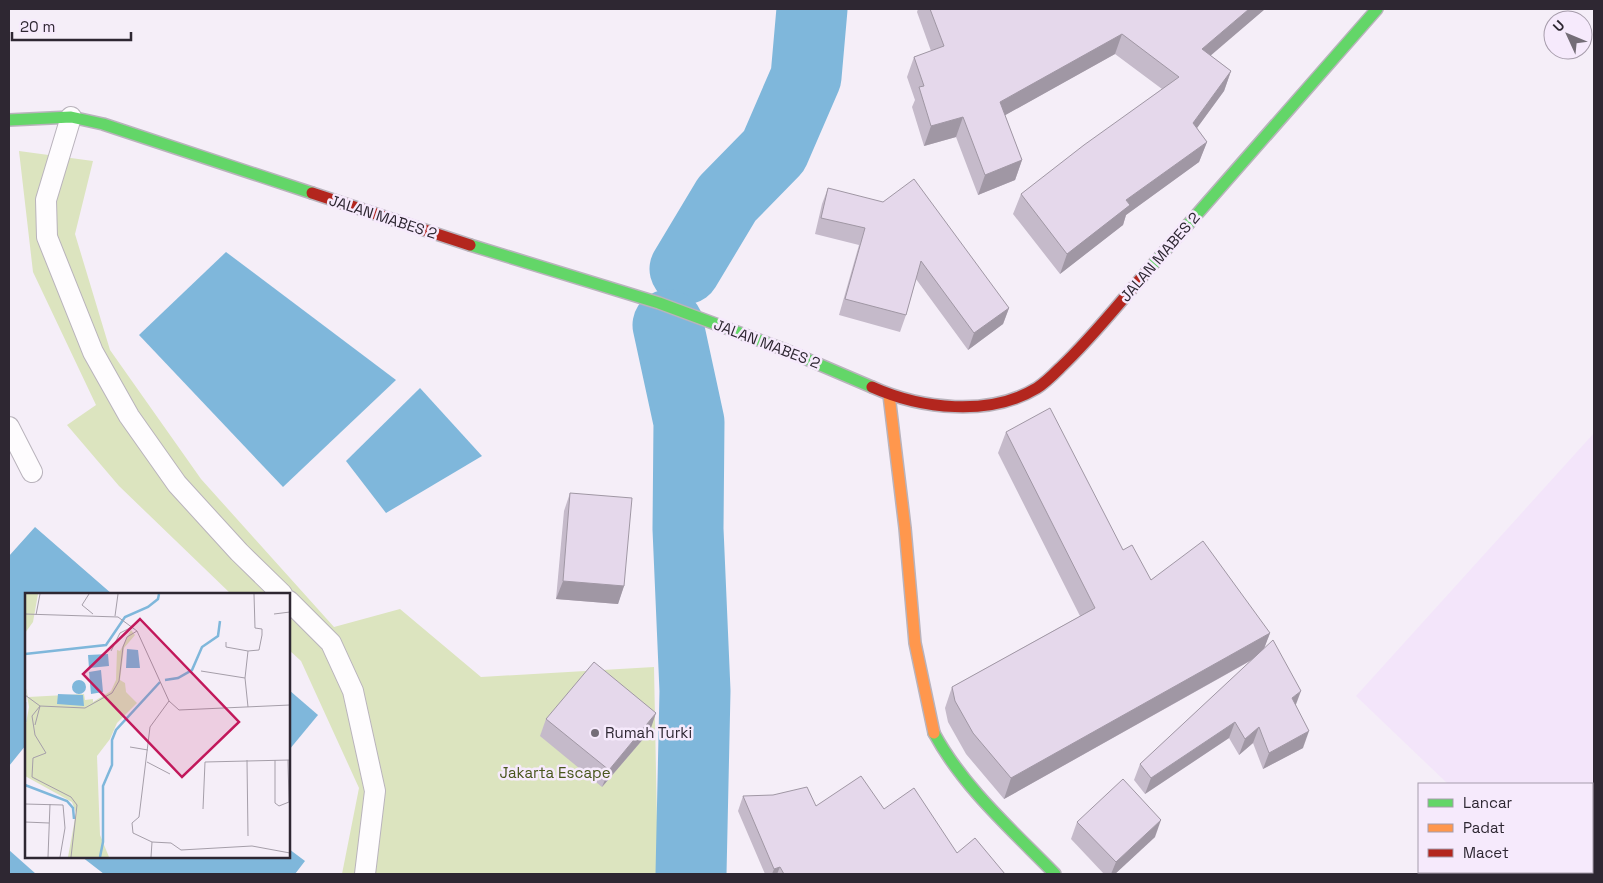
<svg xmlns="http://www.w3.org/2000/svg" width="1603" height="883" viewBox="0 0 1603 883" font-family="'Space Grotesk',sans-serif">
  <style>
    .built { fill: #f3e5fa }
    .green { fill: #dce4bf }
    .water { fill: #7fb7db }
    .lines { fill: none; stroke-linecap: round; stroke-linejoin: round }
    .river { stroke: #7fb7db; stroke-width: 71 }
    .lane-casing { stroke: #b9b3bc; stroke-width: 22 }
    .fast-casing { stroke: #b9b3bc; stroke-width: 14 }
    .slow-casing { stroke: #b9b3bc; stroke-width: 14 }
    .jam-casing { stroke: #b9b3bc; stroke-width: 14 }
    .lane { stroke: #fefcfe; stroke-width: 20 }
    .fast { stroke: #63d668; stroke-width: 11 }
    .slow { stroke: #ff974d; stroke-width: 11 }
    .jam { stroke: #b3261e; stroke-width: 11 }
    .wall { fill: #c5baca }
    .shaded-wall { fill: #a097a4 }
    .building { fill: #e5d8eb; stroke: #a097a4 }
    .poi-dot { fill: #746d77; stroke: #f6eafc; stroke-width: 2 }
    .labels { text-anchor: middle; stroke-width: 5; stroke-linejoin: round; paint-order: stroke }
    .street-label { font-size: 15px; fill: #2e2732; stroke: #f6eafc }
    .poi-label { font-size: 15px; fill: #2e2732; stroke: #f6eafc; text-anchor: start }
    .park-label { font-size: 15px; fill: #48551c; stroke: #f6eafc }
    .inset-river { fill: none; stroke: #7fb7db; stroke-width: 2.5 }
    .inset-road { fill: none; stroke: #a59ea9; stroke-width: 1 }
    .view { fill: #c2185b; fill-opacity: 0.15; stroke: #c2185b; stroke-width: 2.5 }
    .inset-edge { fill: none; stroke: #2e2732; stroke-width: 2.5 }
  </style>
  <rect width="100%" height="100%" fill="#f5eef8"/>
  <polygon class="built" points="1594,433 1594,874 1541,874 1538,872 1592,872 1592,784 1448,784 1356,696"/>
  <polygon class="green" points="19,151 93,161 75,234 110,350 201,479 334,627 400,609 481,677 654,667 658,874 342,874 359,788 301,661 289,650 289,594 231,594 119,486 67,425 96,405 33,272"/>
  <g class="water">
    <polygon points="226,252 396,380 283,487 139,335"/>
    <polygon points="420,388 482,456 386,513 346,461"/>
    <polygon points="35,527 112,594 26,594 26,745 9,766 9,556"/>
    <polygon points="289,690 318,715 289,750"/>
    <polygon points="289,849 305,861 295,874 104,874 82,857 289,857"/>
    <polygon points="9,850 36,874 9,874"/>
  </g>
  <g class="lines">
    <g class="river">
      <polyline points="685,269 727,199 774,151 806,77 812,9"/>
      <polyline points="668,325 689,422 688,529 695,691 691,874"/>
    </g>
    <g class="lane-casing">
      <g id="lane">
        <polyline points="71,117 46,200 47,237 93,352 129,416 177,484 239,552 282,594"/>
        <polyline points="9,427 32,472"/>
        <polyline points="289,601 331,643 353,691 375,791 365,874"/>
      </g>
    </g>
    <g class="fast-casing">
      <g id="fast">
        <polyline points="9,120 71,117 103,124 312,193"/>
        <polyline points="470,245 659,303 783,349 872,387"/>
        <polyline points="1149,269 1377,9"/>
        <path d="M934,733C963,787 1012,830 1055,874"/>
      </g>
    </g>
    <g class="slow-casing">
      <polyline id="slow" points="889,395 905,528 915,643 934,733"/>
    </g>
    <g class="jam-casing">
      <g id="jam">
        <polyline points="312,193 470,245"/>
        <path d="M872,387C921,409 989,417 1037,388C1045,383 1053,375 1060,368C1092,338 1120,302 1149,269"/>
      </g>
    </g>
    <use href="#lane" class="lane"/>
    <use href="#fast" class="fast"/>
    <use href="#slow" class="slow"/>
    <use href="#jam" class="jam"/>
  </g>
  <g class="wall">
    <polygon points="918,9 1265,9 1210,55 1231,71 1224,91 1197,128 1207,142 1199,162 1126,215 1123,225 1060,274 1013,214 1021,194 1162,89 1115,54 1005,115 1022,160 1015,180 978,195 956,137 924,146 912,107 915,100 907,77 914,57 931,51 917,12"/>
    <polygon points="828,188 1009,308 1003,324 968,350 916,279 906,315 900,332 839,315 859,245 815,234 822,204"/>
    <polygon points="1006,432 1123,550 1151,580 1270,633 1264,648 1296,705 1303,748 1263,769 1253,743 1239,755 1229,738 1145,794 1134,780 1140,764 1252,660 1004,799 966,754 948,722 945,708 952,687 1080,616 998,453"/>
    <polygon points="570,493 624,586 618,604 556,599 564,511"/>
    <polygon points="546,719 650,731 602,787 540,736"/>
    <polygon points="743,796 816,806 884,809 957,853 1005,874 765,874 738,811"/>
    <polygon points="1077,822 1155,837 1115,874 1104,874 1071,839"/>
  </g>
  <g class="shaded-wall">
    <polygon points="1249,9 1265,9 1195,69 1202,49"/>
    <polygon points="1122,34 1115,54 993,122 1000,102"/>
    <polygon points="1231,71 1224,91 1186,143 1193,123"/>
    <polygon points="963,117 956,137 924,146 931,126"/>
    <polygon points="1207,142 1199,162 1126,215 1123,225 1060,274 1067,254 1126,200"/>
    <polygon points="1022,160 1015,180 978,195 985,175"/>
    <polygon points="1009,308 1003,324 968,350 974,333"/>
    <polygon points="563,581 624,586 618,604 556,599"/>
    <polygon points="1270,633 1262,654 1004,799 1011,778"/>
    <polygon points="1301,691 1295,707 1292,698"/>
    <polygon points="656,713 650,731 602,787 609,770"/>
    <polygon points="1235,722 1229,738 1145,794 1151,778"/>
    <polygon points="1259,727 1253,743 1239,755 1245,739"/>
    <polygon points="1309,731 1303,748 1263,769 1269,753"/>
    <polygon points="1161,820 1155,837 1115,874 1111,874 1116,862"/>
    <polygon points="780,867 777,874 772,874 774,869"/>
  </g>
  <g class="building">
    <polygon points="930,9 1249,9 1202,49 1231,71 1193,123 1207,142 1126,200 1130,205 1067,254 1021,194 1084,145 1179,77 1122,34 1000,102 1022,160 985,175 963,117 931,126 919,87 924,86 914,57 944,46"/>
    <polygon points="914,179 1009,308 974,333 921,261 906,315 845,299 865,228 821,218 828,188 883,202"/>
    <polygon points="1050,408 1123,550 1132,545 1151,580 1203,541 1270,633 1011,778 973,733 955,701 952,687 1095,608 1006,432"/>
    <polygon points="570,493 632,498 624,586 563,581"/>
    <polygon points="1273,640 1301,691 1292,698 1309,731 1269,753 1259,727 1245,739 1235,722 1151,778 1140,764"/>
    <polygon points="594,662 656,713 609,770 546,719"/>
    <polygon points="861,776 884,809 914,788 957,853 975,838 1005,874 784,874 780,867 774,869 743,796 773,795 807,787 816,806"/>
    <polygon points="1123,779 1161,820 1116,862 1077,822"/>
  </g>
  <circle class="poi-dot" cx="595" cy="733" r="5"/>
  <g class="labels">
    <g class="street-label">
      <text transform="translate(383 217) rotate(18)" y="5">JALAN MABES 2</text>
      <text transform="translate(1160 257) rotate(-49)" y="5">JALAN MABES 2</text>
      <text transform="translate(767 344) rotate(21)" y="5">JALAN MABES 2</text>
    </g>
    <g class="poi-label">
      <text x="605" y="738">Rumah Turki</text>
    </g>
    <g class="park-label">
      <text x="555" y="778">Jakarta Escape</text>
    </g>
  </g>
  <g transform="translate(25 593)">
    <rect width="265" height="265" fill="#f5eef8"/>
    <path d="M0,1H13L8,29L0,40ZM106,37L110,42L99,55L95,87L100,90L101,99L112,110L92,130L85,146L72,163L75,242L84,264H43L51,220L47,209L0,183V136L4,114L0,91L3,104L59,101L60,107L68,106V109L86,98L91,87L92,57L95,58Z" fill="#dce4bf"/>
    <path d="M102,56L113,57L115,75H101ZM83,61L84,73L64,75L63,62ZM76,77L78,99L66,101L64,79ZM47 94a7 7 0 1 1 14 0a7 7 0 1 1-14 0ZM33,101L58,102L59,113L32,111Z" fill="#7fb7db"/>
    <path class="inset-river" d="M0,61L81,52L100,24L123,14L133,6L134,1M140,87L153,85L167,77L177,54L193,43L195,28M0,109V129M0,192L42,208L48,215L49,226M75,264L78,249V193L87,172V147L91,137L135,89"/>
    <path class="inset-road" d="M64,1L57,12L68,21M0,21L93,24L112,38L144,108L154,117L265,112M249,21L265,19M11,22L15,1M90,23L93,1M201,49V54L223,58M86,58L95,40L107,34M176,78L220,85M0,102L15,113L10,132M144,108L125,134L114,224L107,230L108,240L127,249L146,250L156,257L227,253L265,260M223,114L220,85L223,58L234,57L237,42V36L230,35L229,1M105,154L123,157M222,167L223,243M250,167V210L254,213L264,209L263,167M122,169L145,181M0,214V211L38,212L40,235L35,264M178,216L180,169L265,167M0,229L24,230M23,264L25,211M46,264L52,212L46,204L7,184L8,165L21,160L10,142L7,123L15,113L60,115L87,100L94,88L98,54L102,44L112,38M126,264L127,249"/>
    <path class="view" d="M115,26L214,129L157,184L58,81Z"/>
    <rect width="265" height="265" class="inset-edge"/>
  </g>
  <rect width="1603" height="883" fill="none" stroke="#2e2732" stroke-width="20"/>
  <rect x="1418" y="783" width="175" height="90" fill="#f6eafc" stroke="#a69cab"/>
  <rect x="1428" y="799" width="25" height="8" fill="#63d668" stroke="#a69cab"/>
  <text x="1463" y="808" font-size="15" fill="#2e2732">Lancar</text>
  <rect x="1428" y="824" width="25" height="8" fill="#ff974d" stroke="#a69cab"/>
  <text x="1463" y="833" font-size="15" fill="#2e2732">Padat</text>
  <rect x="1428" y="849" width="25" height="8" fill="#b3261e" stroke="#a69cab"/>
  <text x="1463" y="858" font-size="15" fill="#2e2732">Macet</text>
  <g transform="translate(1568 35) rotate(314)"><circle r="24" fill="#f6eafc" stroke="#a69cab"/>
  <path d="M0-4L9 19L0 12L-9 19Z" fill="#746d77"/>
  <text y="-8" font-size="14" font-weight="bold" text-anchor="middle" fill="#2e2732">U</text>
  </g>
  <path d="M12 32v8h119v-8" fill="none" stroke="#2e2732" stroke-width="2.5"/>
  <text x="20" y="32" font-size="15" fill="#2e2732" stroke="#f6eafc" stroke-width="4" paint-order="stroke">20 m</text>
</svg>
